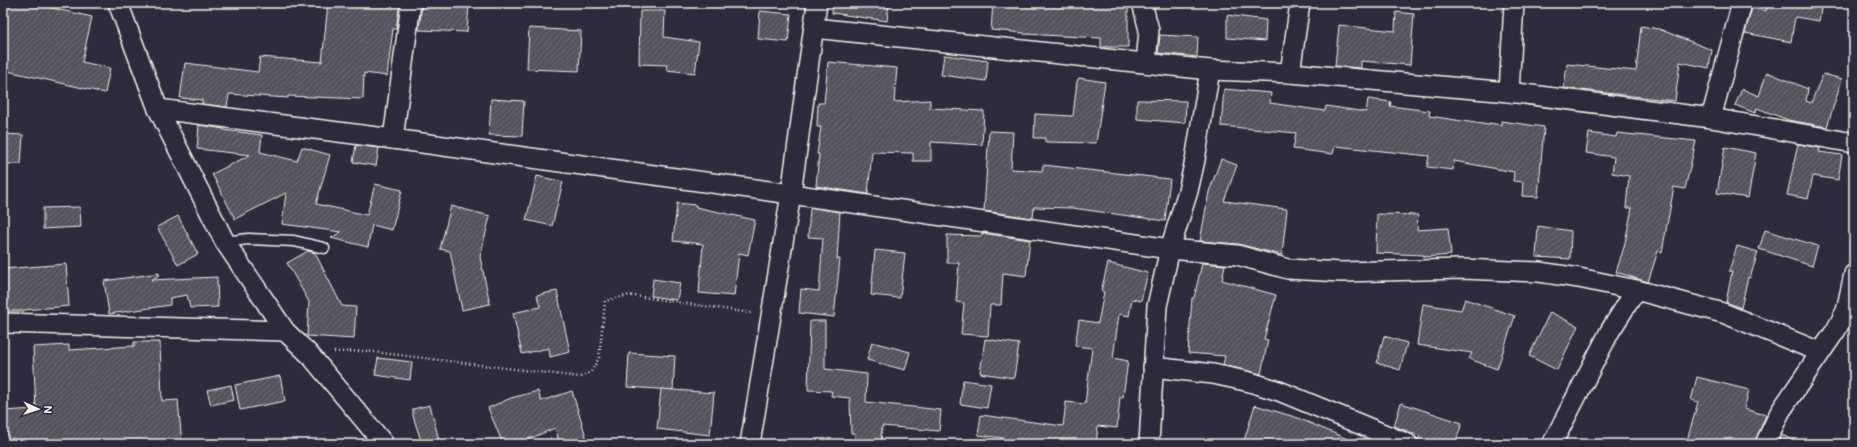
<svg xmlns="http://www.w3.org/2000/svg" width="1857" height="447" viewBox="0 0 1857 447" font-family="'Balsamiq Sans',sans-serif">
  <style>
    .building { fill: url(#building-hatch); stroke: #f4f1e8 }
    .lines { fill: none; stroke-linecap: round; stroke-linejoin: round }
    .lane-casing { stroke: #f4f1e8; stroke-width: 13 }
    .street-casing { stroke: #f4f1e8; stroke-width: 22 }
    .path { stroke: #f4f1e8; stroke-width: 2.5; stroke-dasharray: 1 3; stroke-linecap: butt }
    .lane { stroke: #2f2a3d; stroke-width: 10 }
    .street { stroke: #2f2a3d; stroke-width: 19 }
  </style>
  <defs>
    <pattern id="building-hatch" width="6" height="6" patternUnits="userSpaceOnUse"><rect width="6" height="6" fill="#56525f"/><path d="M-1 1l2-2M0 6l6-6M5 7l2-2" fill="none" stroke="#6f6b76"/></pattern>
  </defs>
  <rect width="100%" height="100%" fill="#2f2a3d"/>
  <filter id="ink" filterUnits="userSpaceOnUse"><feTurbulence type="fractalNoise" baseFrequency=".025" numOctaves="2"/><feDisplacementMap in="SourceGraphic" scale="8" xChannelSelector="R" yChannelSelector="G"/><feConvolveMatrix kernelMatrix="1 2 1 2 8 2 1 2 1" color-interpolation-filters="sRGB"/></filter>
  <g filter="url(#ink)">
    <g class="building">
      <polygon points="3,3 30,3 92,17 82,62 110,68 105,93 3,70"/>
      <polygon points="328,3 400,3 396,29 393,29 387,76 364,73 363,99 288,96 288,98 229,94 227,107 202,104 202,100 180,98 185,63 258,72 260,57 322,62"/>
      <polygon points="422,3 469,3 467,32 419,30"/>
      <polygon points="833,3 889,3 887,21 832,13"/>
      <polygon points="993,3 1128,3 1128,47 1101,47 1101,38 1024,34 1024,33 991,30"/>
      <polygon points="1767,3 1822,3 1819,21 1795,17 1791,42 1745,33 1752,8 1766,11"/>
      <polygon points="640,11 665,11 664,37 699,42 695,73 666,70 667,65 639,64"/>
      <polygon points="760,11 791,14 788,42 758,39"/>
      <polygon points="1396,12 1414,14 1410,65 1361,61 1361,68 1335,66 1339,25 1395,31"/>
      <polygon points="1227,15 1266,20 1265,41 1227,38"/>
      <polygon points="1641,26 1659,29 1712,50 1709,68 1680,62 1675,101 1564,88 1567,64 1636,71"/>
      <polygon points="529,28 581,31 579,71 527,69"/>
      <polygon points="1160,35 1198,37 1197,57 1158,53"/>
      <polygon points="944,55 988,61 986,81 941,75"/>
      <polygon points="828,62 897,68 894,102 930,100 930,108 984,111 982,145 931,142 931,161 913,161 913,153 872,152 868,194 816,186 819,154 817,154 821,127 817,127 818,103 824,103"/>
      <polygon points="1767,72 1808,89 1806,101 1811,103 1823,74 1842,79 1827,127 1788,120 1757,108 1755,113 1735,105 1742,89 1759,96"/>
      <polygon points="1079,78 1105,82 1096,143 1045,142 1045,138 1034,138 1035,114 1073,116 1077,81"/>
      <polygon points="1224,89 1271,93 1270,103 1325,111 1326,106 1366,112 1368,99 1391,102 1390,106 1430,111 1429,116 1489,125 1489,123 1501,125 1501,121 1544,127 1538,197 1522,196 1523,182 1513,181 1514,172 1454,161 1453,170 1427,167 1429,156 1335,146 1333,154 1293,149 1296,133 1221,126"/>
      <polygon points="491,99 524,101 522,136 489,135"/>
      <polygon points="1137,100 1186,101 1185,123 1137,119"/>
      <polygon points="199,125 224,129 224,130 262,135 260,152 297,161 302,147 330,155 316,204 367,215 375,184 402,190 392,230 372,225 368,247 331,238 341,232 282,224 286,193 235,219 212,174 250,155 197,149"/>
      <polygon points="989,131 1013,132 1011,169 1042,171 1043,165 1170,179 1165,221 1072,208 1034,207 1033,218 984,211"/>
      <polygon points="1589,133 1616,137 1617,133 1696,141 1685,189 1674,187 1662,252 1658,251 1648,282 1616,272 1624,247 1632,208 1626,208 1629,176 1612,173 1614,157 1586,153"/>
      <polygon points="3,134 23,135 21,164 3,164"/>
      <polygon points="1798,144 1820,148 1819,152 1842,155 1838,180 1813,176 1808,199 1787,195"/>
      <polygon points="356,145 379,148 376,166 353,162"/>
      <polygon points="1725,147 1756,153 1748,198 1717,193"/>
      <polygon points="1221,159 1237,165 1224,201 1287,209 1282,255 1238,244 1200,241 1209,192"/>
      <polygon points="537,176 563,182 552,226 526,220"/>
      <polygon points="677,203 696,205 696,207 755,220 748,255 739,253 734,296 699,293 703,244 673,241"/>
      <polygon points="451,206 490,216 480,257 490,304 462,310 450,251 440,249"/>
      <polygon points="80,207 81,227 43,229 43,208"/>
      <polygon points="814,208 840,212 837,259 840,259 834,317 799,313 801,289 819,291 823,238 808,237 810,209"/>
      <polygon points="1377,214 1418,215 1417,230 1448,228 1451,255 1424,257 1424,255 1376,253"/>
      <polygon points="178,216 198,254 178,265 157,227"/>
      <polygon points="1538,226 1571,231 1570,259 1536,257"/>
      <polygon points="1765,230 1818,246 1812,266 1759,249"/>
      <polygon points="982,233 1030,240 1026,276 1003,273 1001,305 990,305 988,336 961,334 964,303 956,302 959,263 947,263 947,235 982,236"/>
      <polygon points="1737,246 1758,252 1750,278 1748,277 1741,308 1726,302 1732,272 1729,271"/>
      <polygon points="875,250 905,253 900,298 871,295"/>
      <polygon points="308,251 315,253 342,306 356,307 354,339 307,336 309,302 287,263"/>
      <polygon points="1108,263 1148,273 1141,301 1132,299 1129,316 1119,314 1113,358 1128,361 1123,397 1120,397 1117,428 1098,426 1096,444 1003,444 1004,438 978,435 981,415 1063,426 1066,402 1085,404 1092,348 1075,346 1079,320 1098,323 1104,292 1101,291"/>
      <polygon points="1202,263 1225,265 1222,280 1276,295 1264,339 1268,340 1261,374 1223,365 1225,356 1188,353 1192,298 1194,298"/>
      <polygon points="66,264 69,306 24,310 24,311 3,311 3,269"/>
      <polygon points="159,273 159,275 151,280 217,277 218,307 190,308 187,295 170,298 170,305 109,314 104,281"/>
      <polygon points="653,279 680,283 677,300 651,296"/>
      <polygon points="557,291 570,352 550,357 549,348 522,354 513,313 540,307 537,295"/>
      <polygon points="1465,299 1515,316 1497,369 1469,359 1472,353 1417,345 1423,304 1461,310"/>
      <polygon points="1550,312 1578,326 1557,370 1529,356"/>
      <polygon points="810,321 825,321 825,369 867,374 866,402 941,410 939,431 882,426 881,444 855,444 855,433 851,433 850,398 831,396 832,391 808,390"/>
      <polygon points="1384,336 1407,343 1400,370 1377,363"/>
      <polygon points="985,339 1019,344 1014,378 980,373"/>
      <polygon points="134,342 160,342 162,401 178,400 182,444 3,444 3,411 36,409 33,347 69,345 69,350 134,346"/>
      <polygon points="872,342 910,352 905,370 867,360"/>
      <polygon points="629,353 675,356 673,390 627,387"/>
      <polygon points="378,358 412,362 410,380 375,375"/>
      <polygon points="280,376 285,401 240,410 235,385"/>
      <polygon points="1697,377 1749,390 1744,409 1766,415 1754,444 1686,444 1698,402 1691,400"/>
      <polygon points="963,380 991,384 987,408 960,404"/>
      <polygon points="231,385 234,400 211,405 207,390"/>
      <polygon points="661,389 714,393 710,435 657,429"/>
      <polygon points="538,391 541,401 572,391 587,440 573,444 560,444 555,428 517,444 503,444 488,408 511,398"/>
      <polygon points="1401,403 1462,423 1455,444 1428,444 1418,441 1420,436 1394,426"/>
      <polygon points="430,405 440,444 422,444 413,416 413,409"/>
      <polygon points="1255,405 1298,418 1359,444 1243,444"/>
      <polygon points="1782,435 1803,444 1777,444"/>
    </g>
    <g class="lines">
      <g class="lane-casing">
        <polyline id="lane" points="225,242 248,239 294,241 324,248"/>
      </g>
      <g class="street-casing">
        <g id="street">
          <polyline points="118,3 158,109 225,242 285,331 310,355 384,444"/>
          <polyline points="1142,3 1149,30 1146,63"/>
          <polyline points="814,28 1210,70 1290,73 1509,92 1711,118 1854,143"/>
          <polyline points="1290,73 1300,3"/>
          <polyline points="1509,92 1514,3"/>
          <polyline points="158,109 393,139 791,194 1170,249 1237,255 1288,269 1341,272 1462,269 1539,272 1579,278 1636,290 1723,313 1820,352"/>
          <polyline points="1711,118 1742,3"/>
          <polyline points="393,139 411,3"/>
          <polyline points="3,323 285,331"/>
          <polyline points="1153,367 1213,374 1250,382 1279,391 1408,444"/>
          <polyline points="750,444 791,194 817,3"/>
          <polyline points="1149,444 1157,306 1170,249 1188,191 1195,160 1210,70"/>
          <polyline points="1552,444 1610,331 1636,290"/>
          <polyline points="1765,444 1780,412 1836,330 1846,311 1854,274"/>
        </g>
      </g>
      <polyline class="path" points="334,352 366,351 580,377 591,372 599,358 605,301 629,295 751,313"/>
      <use href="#lane" class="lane"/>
      <use href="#street" class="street"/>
    </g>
  </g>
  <rect width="1857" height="447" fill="none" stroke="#2f2a3d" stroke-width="16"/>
  <rect x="8" y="8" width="1841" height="431" fill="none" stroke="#f4f1e8" stroke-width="1.5" filter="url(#ink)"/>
  <g transform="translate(38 409) rotate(93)" stroke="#2f2a3d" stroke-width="3" paint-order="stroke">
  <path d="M0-3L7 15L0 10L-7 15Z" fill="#f4f1e8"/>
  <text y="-6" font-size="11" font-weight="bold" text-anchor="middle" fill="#f4f1e8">N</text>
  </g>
</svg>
